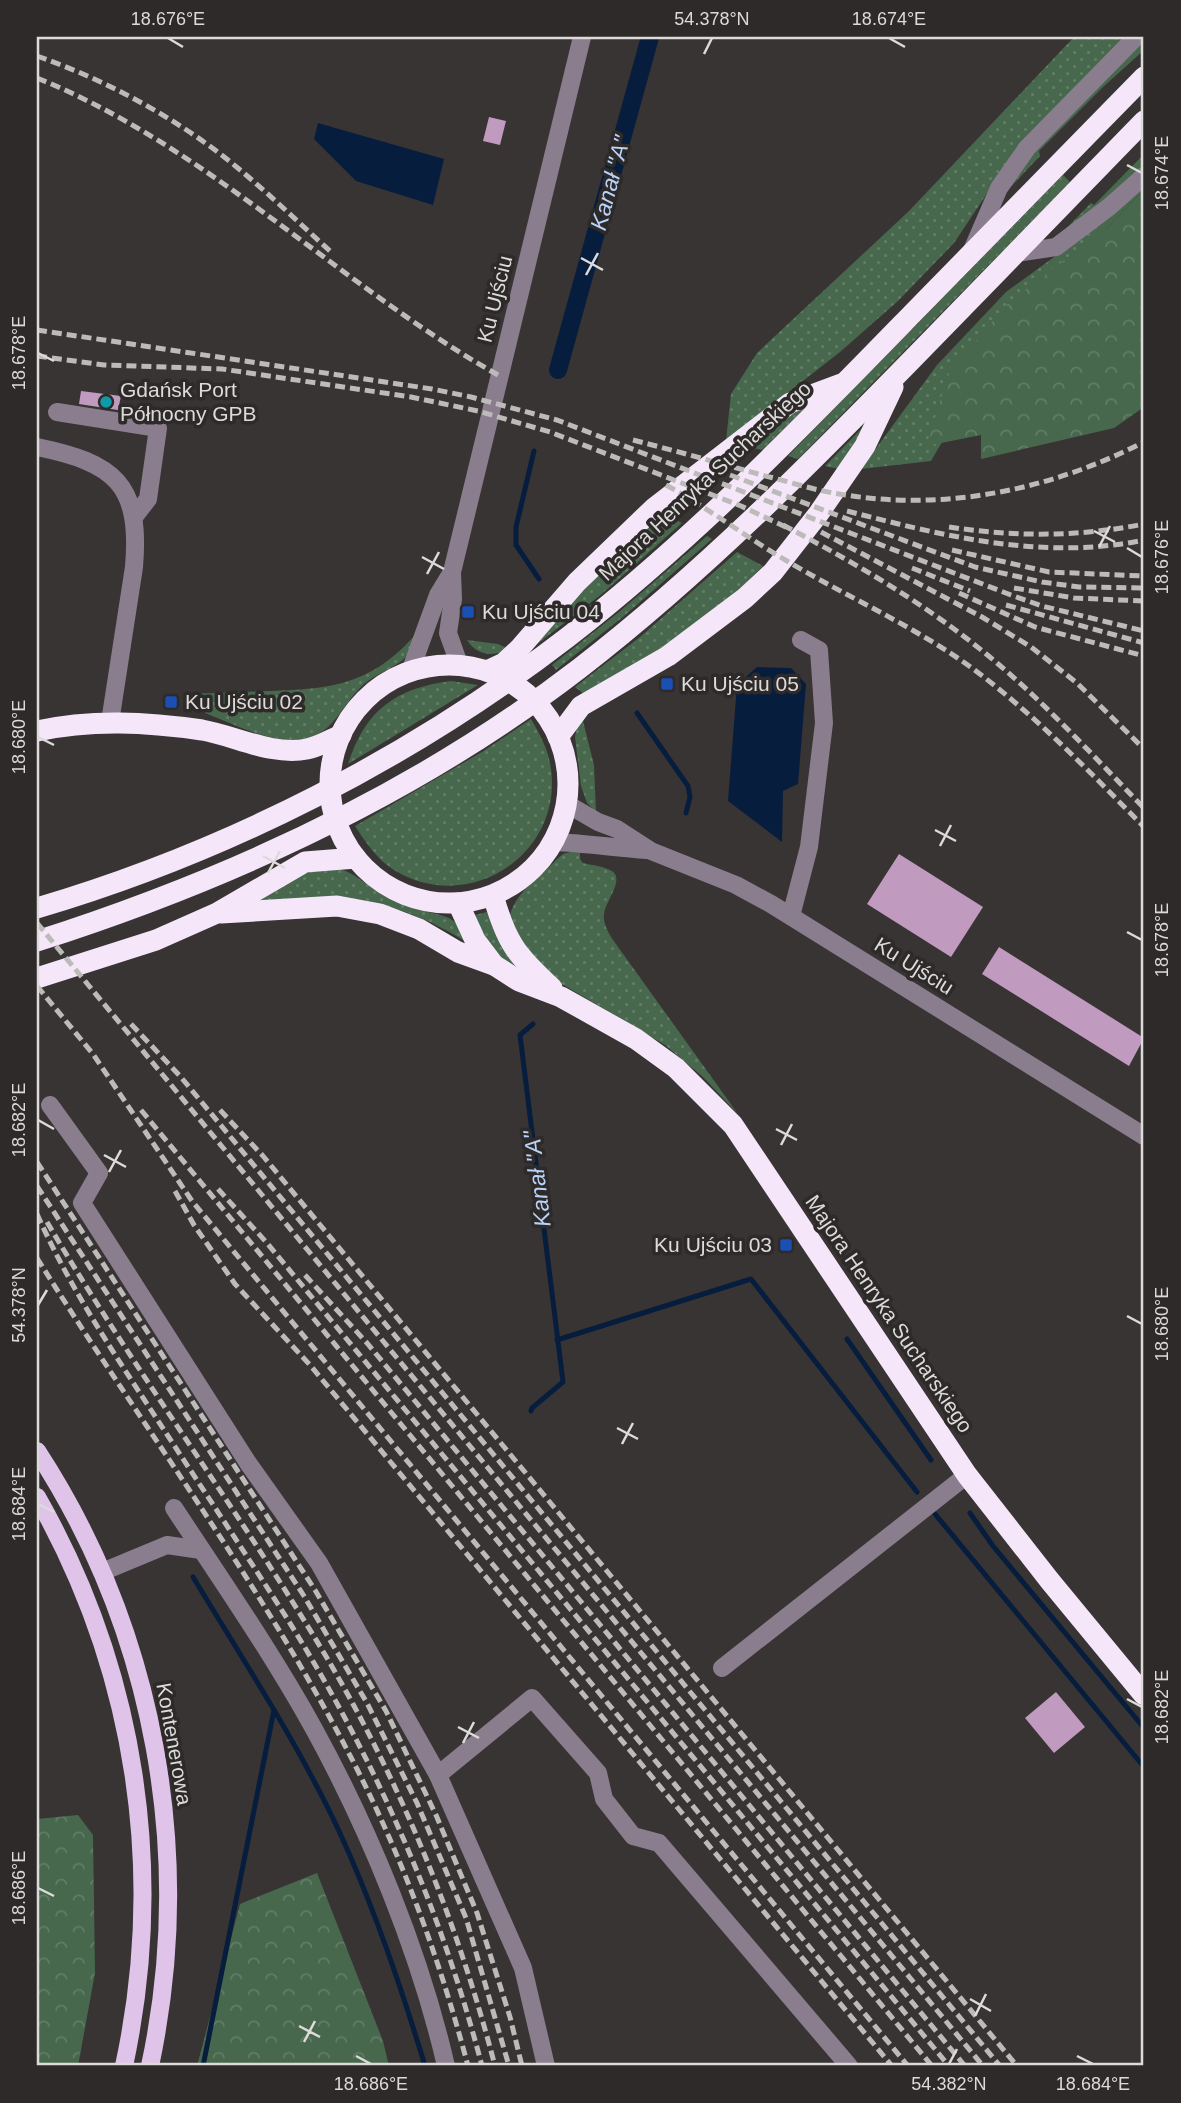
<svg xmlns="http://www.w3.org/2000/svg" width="1181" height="2103" viewBox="0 0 1181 2103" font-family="Arial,sans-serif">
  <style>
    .green { fill: url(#green-dots) }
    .forest { fill: url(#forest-crowns) }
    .water { fill: #071d3e }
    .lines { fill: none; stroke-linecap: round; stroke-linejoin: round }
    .stream { stroke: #071d3e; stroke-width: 5 }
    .canal { stroke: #071d3e; stroke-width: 18 }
    .building { fill: #c19ac0 }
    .minor { stroke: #8a7d8e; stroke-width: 18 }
    .major { stroke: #dfc3e8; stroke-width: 18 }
    .highway { stroke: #f5e7f9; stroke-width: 21 }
    .rail { stroke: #bdbbba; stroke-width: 5; stroke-dasharray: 10 5; stroke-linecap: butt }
    .ticks { fill: none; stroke: #dddbda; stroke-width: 2.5 }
    .culture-dot { fill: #0f9aa8; stroke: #2d2a29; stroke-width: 2.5 }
    .transit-dot { fill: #1a4fb4; stroke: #2d2a29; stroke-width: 2.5 }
    .labels { text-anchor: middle; stroke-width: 7; stroke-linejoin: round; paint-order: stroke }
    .street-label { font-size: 21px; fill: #dddbda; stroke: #2d2a29 }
    .poi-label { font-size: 21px; fill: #dddbda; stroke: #2d2a29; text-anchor: start }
    .water-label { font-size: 23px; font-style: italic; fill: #b9d2f7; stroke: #2d2a29 }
    .neatline { fill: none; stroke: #dddbda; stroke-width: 2.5 }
    .ticks-label { font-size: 18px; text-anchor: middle; fill: #dddbda }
  </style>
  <defs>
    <pattern id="green-dots" width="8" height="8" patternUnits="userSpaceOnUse" patternTransform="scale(1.75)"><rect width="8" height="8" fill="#47684d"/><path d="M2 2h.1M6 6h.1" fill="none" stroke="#617d66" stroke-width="1.8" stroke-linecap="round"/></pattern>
    <pattern id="forest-crowns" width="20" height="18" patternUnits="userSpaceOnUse" patternTransform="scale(1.75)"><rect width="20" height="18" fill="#47684d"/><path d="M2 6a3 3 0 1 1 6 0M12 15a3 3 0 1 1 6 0" fill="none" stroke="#617d66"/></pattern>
  </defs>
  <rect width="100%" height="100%" fill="#383433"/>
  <g class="green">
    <polygon points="1074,37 1129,37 1006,165 954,243 898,301 840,352 726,441 731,394 757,353 909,211"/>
    <polygon points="1144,37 1144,50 1103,87 1039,151 1040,156 1005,193 1020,165"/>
    <polygon points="1144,154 1144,168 1054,241 1091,203 1094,205"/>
    <polygon points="1063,175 1070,182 798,459 788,456"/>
    <polygon points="1144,184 1144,190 1107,228 926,445 942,442 931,461 861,469 937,365 1006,292 1072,244"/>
    <polygon points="806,401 810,403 762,450 749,447"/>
    <polygon points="867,423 839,469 825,466"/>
    <polygon points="664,514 682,523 603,593 536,645 601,570"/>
    <polygon points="707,536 712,539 623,617 556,670 552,665 619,612"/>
    <polygon points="737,552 763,566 734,595 681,638 584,694 575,687 640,637"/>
    <path d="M416,634C413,642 410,653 404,659C392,669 375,674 363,685C349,698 341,715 328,727C295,758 240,726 205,713L206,708L191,705L186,700L188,694C215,693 242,692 270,691C333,689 372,684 416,634Z"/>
    <path d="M467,640L498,644L509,649C493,657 477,656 467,640Z"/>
    <path d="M451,681L478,685L348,764C365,710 396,688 451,681Z"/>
    <polygon points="582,717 594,765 596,812 587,803 581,786 575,737 577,726"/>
    <path d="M531,719C539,733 547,747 550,763C567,852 470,917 394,870C377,859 366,843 355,826L482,752Z"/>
    <path d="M580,849V859L583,863C591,865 602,866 610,870C627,878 605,901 604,914C603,924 608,932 613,940L738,1114L703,1077L665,1045L545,974L509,925C509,895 538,880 557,859L563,854Z"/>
    <path d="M338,868C359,875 375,892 396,902C413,911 432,911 449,918L455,922L469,944C400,899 336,891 256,904L254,901L308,871Z"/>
    <path d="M487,912L493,929L526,974C502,964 483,939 475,915Z"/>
  </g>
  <g class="forest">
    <polygon points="1144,190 1144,407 1114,428 981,459 981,435 926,446 949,373 1009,302 1107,228"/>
    <polygon points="78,1815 93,1835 95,1973 78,2066 37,2066 37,1819"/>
    <polygon points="317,1873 383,2041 389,2066 197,2066 240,1904"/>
  </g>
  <g class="water">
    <polygon points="318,123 444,159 433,205 356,181 314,139"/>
    <polygon points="757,667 791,668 806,684 798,784 783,791 782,842 728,801 737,685"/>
  </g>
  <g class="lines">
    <g class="stream">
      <polyline points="534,451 516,527 516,545 539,579"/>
      <polyline points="637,713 688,786 690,797 686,813"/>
      <polyline points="847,1339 931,1460"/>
      <polyline points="557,1340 751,1279 917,1492"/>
      <polyline points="531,1411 532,1408 563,1382 520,1035 533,1024"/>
      <polyline points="970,1513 993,1546 1144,1728"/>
      <polyline points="935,1514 1144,1767"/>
      <path d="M193,1577C243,1660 298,1743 339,1831C374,1907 401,1986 425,2066"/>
      <polyline points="203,2066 274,1710"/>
    </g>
    <polyline class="canal" points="558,370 650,37"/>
  </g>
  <g class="building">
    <polygon points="489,117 506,121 500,145 483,141"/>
    <polygon points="81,391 121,396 118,410 79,404"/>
    <polygon points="899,854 983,907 951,957 867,904"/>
    <polygon points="999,947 1144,1038 1129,1066 982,974"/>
    <polygon points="1056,1692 1085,1727 1054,1753 1025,1718"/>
  </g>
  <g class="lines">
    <g class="minor">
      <polyline points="973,248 999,188 1027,148 1136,37"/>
      <polyline points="1016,253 1056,247 1109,207 1144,176"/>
      <polyline points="57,412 158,428 148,499 134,517"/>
      <path d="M37,447C115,463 141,484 134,567L110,722"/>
      <polyline points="459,664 448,633 453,599 452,572 582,37"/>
      <polyline points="411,669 438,595 452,572"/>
      <polyline points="567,804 598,822 617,829 651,851 736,885 771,904 1144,1136"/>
      <path d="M553,842C585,843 615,848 647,850"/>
      <polyline points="791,916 809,847 824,723 819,650 801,640"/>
      <polyline points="50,1105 99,1173 82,1203 248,1463 319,1563 438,1775 523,1968 546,2066"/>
      <path d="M174,1508C222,1581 272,1653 314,1729C370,1831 420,1953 446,2066"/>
      <polyline points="102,1572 167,1545 201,1550"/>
      <polyline points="722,1668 967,1475"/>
      <polyline points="438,1775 532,1698 598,1773 604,1799 633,1836 659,1843 849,2066"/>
    </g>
    <g class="major">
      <path d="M37,1451C155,1632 195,1855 150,2066"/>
      <path d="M37,1497C136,1671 166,1871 124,2066"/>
    </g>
    <g class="highway">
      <circle cx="449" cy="784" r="119"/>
      <polyline points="487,671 504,663 519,649 577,582 654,508 790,403 841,384"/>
      <path d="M37,731C92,719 147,722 202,730C236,736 272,756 307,749C318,747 330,740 341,735"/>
      <polyline points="558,737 581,706 668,656 745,598 773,572 819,513 865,446 893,387"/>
      <path d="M493,895C506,942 516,955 552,988"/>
      <polyline points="458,903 475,940 494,965 519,981 561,997 636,1039 676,1068 733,1125 967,1475 1050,1581 1144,1695"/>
      <path d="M37,908C227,852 411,758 568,637C693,540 802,427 912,314C989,235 1067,156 1144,77"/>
      <polyline points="221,913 337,906 380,914 419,929 458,952 494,965"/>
      <path d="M37,941C231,879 418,793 580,668C708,569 821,453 934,337C1004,265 1074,193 1144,121"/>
      <polyline points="37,978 156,940 217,913 305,862 356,858"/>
    </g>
    <g class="rail">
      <path d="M37,56C105,80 171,115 228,160C264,189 297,221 331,252"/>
      <path d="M37,78C208,147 339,285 498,375"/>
      <polyline points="37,330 432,389 471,397 557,420 1011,595 1042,606 1144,631"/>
      <polyline points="37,356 104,365 222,369 411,397 478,411 550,432 741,506 790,529"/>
      <path d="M633,440C676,451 719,463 762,475C787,481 813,490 839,494C945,512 1050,490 1144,442"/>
      <polyline points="730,475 975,567 1042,582 1079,587 1144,588"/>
      <path d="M666,485C708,508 746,537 787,561C849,598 914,626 972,668C1035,715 1089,771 1144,827"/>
      <path d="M847,511C944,536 1043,561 1144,540"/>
      <path d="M783,525C859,565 931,607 997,663C1049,707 1096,759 1144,808"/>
      <path d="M949,527C1015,537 1079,537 1144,524"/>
      <polyline points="821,532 982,617 1031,647 1077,683 1144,749"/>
      <polyline points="952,550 1049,572 1144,576"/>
      <polyline points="912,568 970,591"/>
      <polyline points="1014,588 1074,598 1144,601"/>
      <polyline points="959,593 1035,627 1144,656"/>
      <polyline points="1006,605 1144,643"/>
      <polyline points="37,923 983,2066"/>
      <polyline points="37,986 93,1054 192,1201 908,2066"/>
      <polyline points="131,1024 180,1076 1000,2066"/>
      <polyline points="141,1110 932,2066"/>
      <polyline points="220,1110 263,1156 1017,2066"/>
      <polyline points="37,1162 315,1590 386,1711 436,1815 477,1913 510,2017 522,2066"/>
      <polyline points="37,1186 304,1596 367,1703 417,1803 466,1918 509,2066"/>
      <polyline points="218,1189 267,1243 949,2066"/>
      <polyline points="175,1191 194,1225 235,1284 310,1365 892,2066"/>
      <path d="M37,1214C68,1284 109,1346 151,1410C194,1476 238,1542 281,1609C371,1750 440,1905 482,2066"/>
      <path d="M47,1222C133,1368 234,1504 321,1648C399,1778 457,1920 495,2066"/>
      <path d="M37,1258C143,1428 266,1590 357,1769C405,1864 441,1964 468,2066"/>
      <polyline points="305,1275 367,1343 965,2066"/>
    </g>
  </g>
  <path class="ticks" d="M168,38L183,47M889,38L905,47M704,54L712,38M1127,165L1142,173M581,258L603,270M586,275L598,253M38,353L54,361M1094,531L1115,542M1099,547L1110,526M1127,548L1142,557M422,557L444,569M427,574L439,552M38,737L54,745M935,830L956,841M940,846L951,825M263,856L285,868M268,873L280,851M1127,932L1142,940M38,1120L54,1129M776,1129L797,1140M781,1145L792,1124M104,1155L126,1167M109,1172L121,1150M38,1305L47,1290M1127,1316L1142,1324M617,1428L638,1439M622,1444L633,1423M38,1504L54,1512M1127,1699L1142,1707M458,1727L479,1738M463,1743L474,1722M38,1888L54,1896M970,1999L991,2011M975,2016L986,1994M299,2026L320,2037M304,2042L315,2021M356,2056L371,2064M1077,2056L1093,2064M949,2064L957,2049"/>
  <circle class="culture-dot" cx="106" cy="402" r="7"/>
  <g class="transit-dot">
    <rect x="461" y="605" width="14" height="14" rx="3.5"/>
    <rect x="660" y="677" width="14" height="14" rx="3.5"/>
    <rect x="164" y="695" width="14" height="14" rx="3.5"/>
    <rect x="779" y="1238" width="14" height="14" rx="3.5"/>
  </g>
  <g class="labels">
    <g class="street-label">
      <text transform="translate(495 299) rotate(-76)" y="7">Ku Ujściu</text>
      <text transform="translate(705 481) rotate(-43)" y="7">Majora Henryka Sucharskiego</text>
      <text transform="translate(914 966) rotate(32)" y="7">Ku Ujściu</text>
      <text transform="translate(889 1314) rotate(56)" y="7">Majora Henryka Sucharskiego</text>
      <text transform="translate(174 1744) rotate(80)" y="7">Kontenerowa</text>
    </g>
    <g class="poi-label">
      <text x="120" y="397">Gdańsk Port<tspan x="120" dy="24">Północny GPB</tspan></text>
      <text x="482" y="619">Ku Ujściu 04</text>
      <text x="681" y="691">Ku Ujściu 05</text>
      <text x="185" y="709">Ku Ujściu 02</text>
      <text x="772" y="1252" text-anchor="end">Ku Ujściu 03</text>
    </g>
    <g class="water-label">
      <text transform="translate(610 183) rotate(-75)" y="8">Kanał "A"</text>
      <text transform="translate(537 1179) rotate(-97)" y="8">Kanał "A"</text>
    </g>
  </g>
  <rect width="1181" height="2103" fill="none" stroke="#2d2a29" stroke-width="77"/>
  <rect x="38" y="38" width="1104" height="2026" class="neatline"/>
  <g class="ticks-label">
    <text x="168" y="25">18.676°E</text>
    <text x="712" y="25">54.378°N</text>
    <text x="889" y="25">18.674°E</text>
    <text transform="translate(1162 173) rotate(-90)" y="6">18.674°E</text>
    <text transform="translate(19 353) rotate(-90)" y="6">18.678°E</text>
    <text transform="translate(1162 557) rotate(-90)" y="6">18.676°E</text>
    <text transform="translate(19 737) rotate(-90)" y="6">18.680°E</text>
    <text transform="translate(1162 940) rotate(-90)" y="6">18.678°E</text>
    <text transform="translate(19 1120) rotate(-90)" y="6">18.682°E</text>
    <text transform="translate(19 1305) rotate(-90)" y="6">54.378°N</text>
    <text transform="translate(1162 1324) rotate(-90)" y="6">18.680°E</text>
    <text transform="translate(19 1504) rotate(-90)" y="6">18.684°E</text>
    <text transform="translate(1162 1707) rotate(-90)" y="6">18.682°E</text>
    <text transform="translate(19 1888) rotate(-90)" y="6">18.686°E</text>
    <text x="371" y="2090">18.686°E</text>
    <text x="949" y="2090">54.382°N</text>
    <text x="1093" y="2090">18.684°E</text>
  </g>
</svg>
